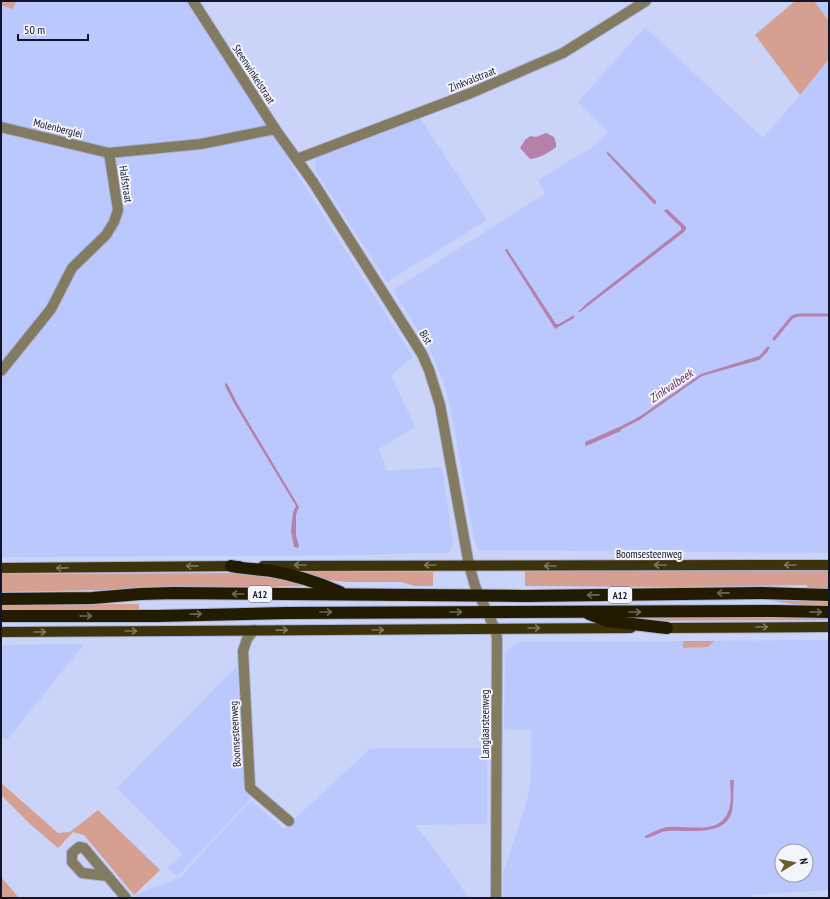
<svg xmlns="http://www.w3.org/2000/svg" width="830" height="899" viewBox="0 0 830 899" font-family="'PT Sans Narrow',sans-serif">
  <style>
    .built { fill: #bbc8fe; fill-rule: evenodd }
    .green { fill: #d59f91 }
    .water { fill: #b580a9 }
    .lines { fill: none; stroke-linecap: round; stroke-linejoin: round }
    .stream { stroke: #b580a9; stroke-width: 3 }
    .minor-casing { stroke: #a9b1d3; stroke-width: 12 }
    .major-casing { stroke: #a9b1d3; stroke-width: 12 }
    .highway-casing { stroke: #a9b1d3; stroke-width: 14 }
    .minor { stroke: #827b61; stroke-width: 10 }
    .major { stroke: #3d330a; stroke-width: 10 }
    .highway { stroke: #231b00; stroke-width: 12 }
    .oneway { stroke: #7d775e }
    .oneway2 { stroke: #6c6758 }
    .labels { text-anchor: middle; stroke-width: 4; stroke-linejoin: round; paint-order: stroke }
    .shield { fill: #f3f5fb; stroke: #555869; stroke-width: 1 }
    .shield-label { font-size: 10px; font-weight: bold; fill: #11142a }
    .street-label { font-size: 11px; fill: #11142a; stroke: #f3f5fb }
    .water-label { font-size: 12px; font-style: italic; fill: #68285d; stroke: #f3f5fb }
  </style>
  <rect width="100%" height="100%" fill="#cad3f8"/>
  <g class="built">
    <polygon points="16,1 193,1 275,129 291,164 413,357 391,375 415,427 379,449 387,471 442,467 453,543 450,551 445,553 291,556 1,557 1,5 13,8"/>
    <polygon points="814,1 829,1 829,21"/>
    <polygon points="645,27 763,138 800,95 829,59 829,553 478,550 474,539 451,410 443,381 430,349 393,290 545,194 538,180 594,146 608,132 578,102"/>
    <polygon points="420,118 487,220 387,282 315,170 316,157"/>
    <path d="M829,640V890L752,895V898H502L503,873L525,807L529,793L531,772V730L504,729L505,653L508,649L521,642H576ZM782,851H806V875H782Z"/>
    <polygon points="84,644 7,740 1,735 1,645"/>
    <polygon points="237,666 245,791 251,798 177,877 168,867 183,854 117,788"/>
    <polygon points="388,748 487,748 487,824 415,825 435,850 469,898 133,898 134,895 179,878 251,801 284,829 370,749"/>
  </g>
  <g class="green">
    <polygon points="1,1 16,1 13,9 1,5"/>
    <polygon points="795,1 814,1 829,21 829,59 800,95 755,35"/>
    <polygon points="829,569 829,590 808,591 807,585 681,587 525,586 525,570"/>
    <polygon points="300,572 433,572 433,586 414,586 402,582 348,582 328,580 304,576"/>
    <polygon points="256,573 303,583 307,586 1,592 1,574"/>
    <polygon points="771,601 829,601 829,607 816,607"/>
    <rect x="1" y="604" width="138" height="7"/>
    <polygon points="829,617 829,620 628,621 628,618"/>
    <polygon points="683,641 714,641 708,647 683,648"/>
    <polygon points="1,783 58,833 70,832 98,810 160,870 134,895 84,835 73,832 58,848 29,823 1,795"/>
    <polygon points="1,877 19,898 1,898"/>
  </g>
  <g class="water">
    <path d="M546,133L554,137L556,143V147C550,152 538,159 530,159L520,148L525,140L530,136L536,137Z"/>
    <polygon points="607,151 656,201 656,204 654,204 607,154"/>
    <polygon points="667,209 686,227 686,229 684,232 580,312 578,312 586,304 681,230 681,227 664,211 665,210"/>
    <polygon points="506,249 507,249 556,324 559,324 574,315 574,318 555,329 505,250"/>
    <polygon points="765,350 768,351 759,360 702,376 638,421 636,419 701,374 759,356"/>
    <polygon points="227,383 237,403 299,507 296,515 296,536 299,546 298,548 294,547 291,531 293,512 296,506 235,405 225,386 225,384"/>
    <polygon points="619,427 621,431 586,446 585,442"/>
    <path d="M730,780H734C733,790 734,801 732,811C725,838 689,829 668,831C660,831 652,838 645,838V836C652,833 660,828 668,827C692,825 724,837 730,805C732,797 730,788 730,780Z"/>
  </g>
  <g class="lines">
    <g class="stream">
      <polyline points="774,339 792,317 798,315 829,315"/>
      <polyline points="764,353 768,348"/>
      <polyline points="617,430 640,418"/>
    </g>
    <g class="minor-casing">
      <g id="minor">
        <polyline points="193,1 275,129 313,182 422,354 429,370 440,405 469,565 475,586 495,629 497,638 496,898"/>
        <polyline points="1,127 109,153 201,144 275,129"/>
        <polyline points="297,159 471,93 563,53 646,1"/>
        <polyline points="1,371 51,309 72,268 106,235 114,222 118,210 109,153"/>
        <polyline points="254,630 247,639 243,651 250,788 289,821"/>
        <polyline points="108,876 82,873 72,862 72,853 79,847 84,848 126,898"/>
      </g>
    </g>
    <g class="major-casing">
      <g id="major">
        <polyline points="263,566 829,565"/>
        <polyline points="1,568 239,566"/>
        <polyline points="659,628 829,627"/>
        <polyline points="1,632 631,628"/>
      </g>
    </g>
    <g class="highway-casing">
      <g id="highway">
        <path d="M231,566C245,569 258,569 272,571C295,575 319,583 340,592"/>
        <polyline points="1,599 92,598 140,594 173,593 525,596 762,593 829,595"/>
        <polyline points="589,614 607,621 667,628"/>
        <polyline points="1,616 157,616 287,613 774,611 829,612"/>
      </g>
    </g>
    <use href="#minor" class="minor"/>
    <use href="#major" class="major"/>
    <use href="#highway" class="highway"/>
  </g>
  <defs><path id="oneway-shaft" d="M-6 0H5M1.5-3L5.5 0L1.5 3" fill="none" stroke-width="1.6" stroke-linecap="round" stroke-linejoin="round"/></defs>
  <g class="oneway">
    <use href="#oneway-shaft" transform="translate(300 565) rotate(180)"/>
    <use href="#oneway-shaft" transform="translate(430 565) rotate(180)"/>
    <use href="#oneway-shaft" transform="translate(660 565) rotate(180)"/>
    <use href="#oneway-shaft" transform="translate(790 565) rotate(180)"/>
    <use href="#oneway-shaft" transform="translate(192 566) rotate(179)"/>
    <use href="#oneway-shaft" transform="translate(550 566) rotate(180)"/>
    <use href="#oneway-shaft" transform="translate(62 568) rotate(179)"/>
    <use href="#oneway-shaft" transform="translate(762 627)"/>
    <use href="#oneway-shaft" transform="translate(534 628)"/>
    <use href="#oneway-shaft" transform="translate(282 630) rotate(-1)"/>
    <use href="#oneway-shaft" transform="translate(378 630)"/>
    <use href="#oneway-shaft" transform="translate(131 631)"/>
    <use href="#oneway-shaft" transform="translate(40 632)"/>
  </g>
  <g class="oneway2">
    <use href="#oneway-shaft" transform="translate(723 593) rotate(179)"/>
    <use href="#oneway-shaft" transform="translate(238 594) rotate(-180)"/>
    <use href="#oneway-shaft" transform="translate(593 595) rotate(179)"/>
    <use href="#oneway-shaft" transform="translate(326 612)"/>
    <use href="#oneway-shaft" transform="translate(456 612)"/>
    <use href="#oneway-shaft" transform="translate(635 612)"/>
    <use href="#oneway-shaft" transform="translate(816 612) rotate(1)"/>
    <use href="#oneway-shaft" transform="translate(196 614) rotate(-2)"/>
    <use href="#oneway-shaft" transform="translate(86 616)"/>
  </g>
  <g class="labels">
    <g class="shield">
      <rect x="248" y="586" width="24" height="16" rx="3"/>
      <rect x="608" y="587" width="24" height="16" rx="3"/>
    </g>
    <g class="shield-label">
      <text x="260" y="598">A12</text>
      <text x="620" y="599">A12</text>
    </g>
    <g class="street-label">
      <text transform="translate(254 74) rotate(57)" y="4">Steenwinkelstraat</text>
      <text transform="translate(472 79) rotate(-22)" y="4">Zinkvalstraat</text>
      <text transform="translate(58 128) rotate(14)" y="4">Molenberglei</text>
      <text transform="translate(126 184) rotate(81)" y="4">Halfstraat</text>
      <text transform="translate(426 337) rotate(59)" y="4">Bist</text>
      <text x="649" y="558">Boomsesteenweg</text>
      <text transform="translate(485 724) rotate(-90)" y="4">Langlaarsteenweg</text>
      <text transform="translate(235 734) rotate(-93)" y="4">Boomsesteenweg</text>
    </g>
    <g class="water-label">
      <text transform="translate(671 386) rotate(-34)" y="4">Zinkvalbeek</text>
    </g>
  </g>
  <rect width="830" height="899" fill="none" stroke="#11142a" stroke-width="4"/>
  <g transform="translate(794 863) rotate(80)"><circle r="19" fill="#f3f5fb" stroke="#999ba7"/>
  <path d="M0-3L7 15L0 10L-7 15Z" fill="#6a5d2a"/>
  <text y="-6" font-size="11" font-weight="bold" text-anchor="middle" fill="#11142a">N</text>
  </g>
  <path d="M18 34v6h70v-6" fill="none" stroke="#11142a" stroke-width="2"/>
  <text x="24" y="34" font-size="12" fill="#11142a" stroke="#f3f5fb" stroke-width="3" paint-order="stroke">50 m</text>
</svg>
